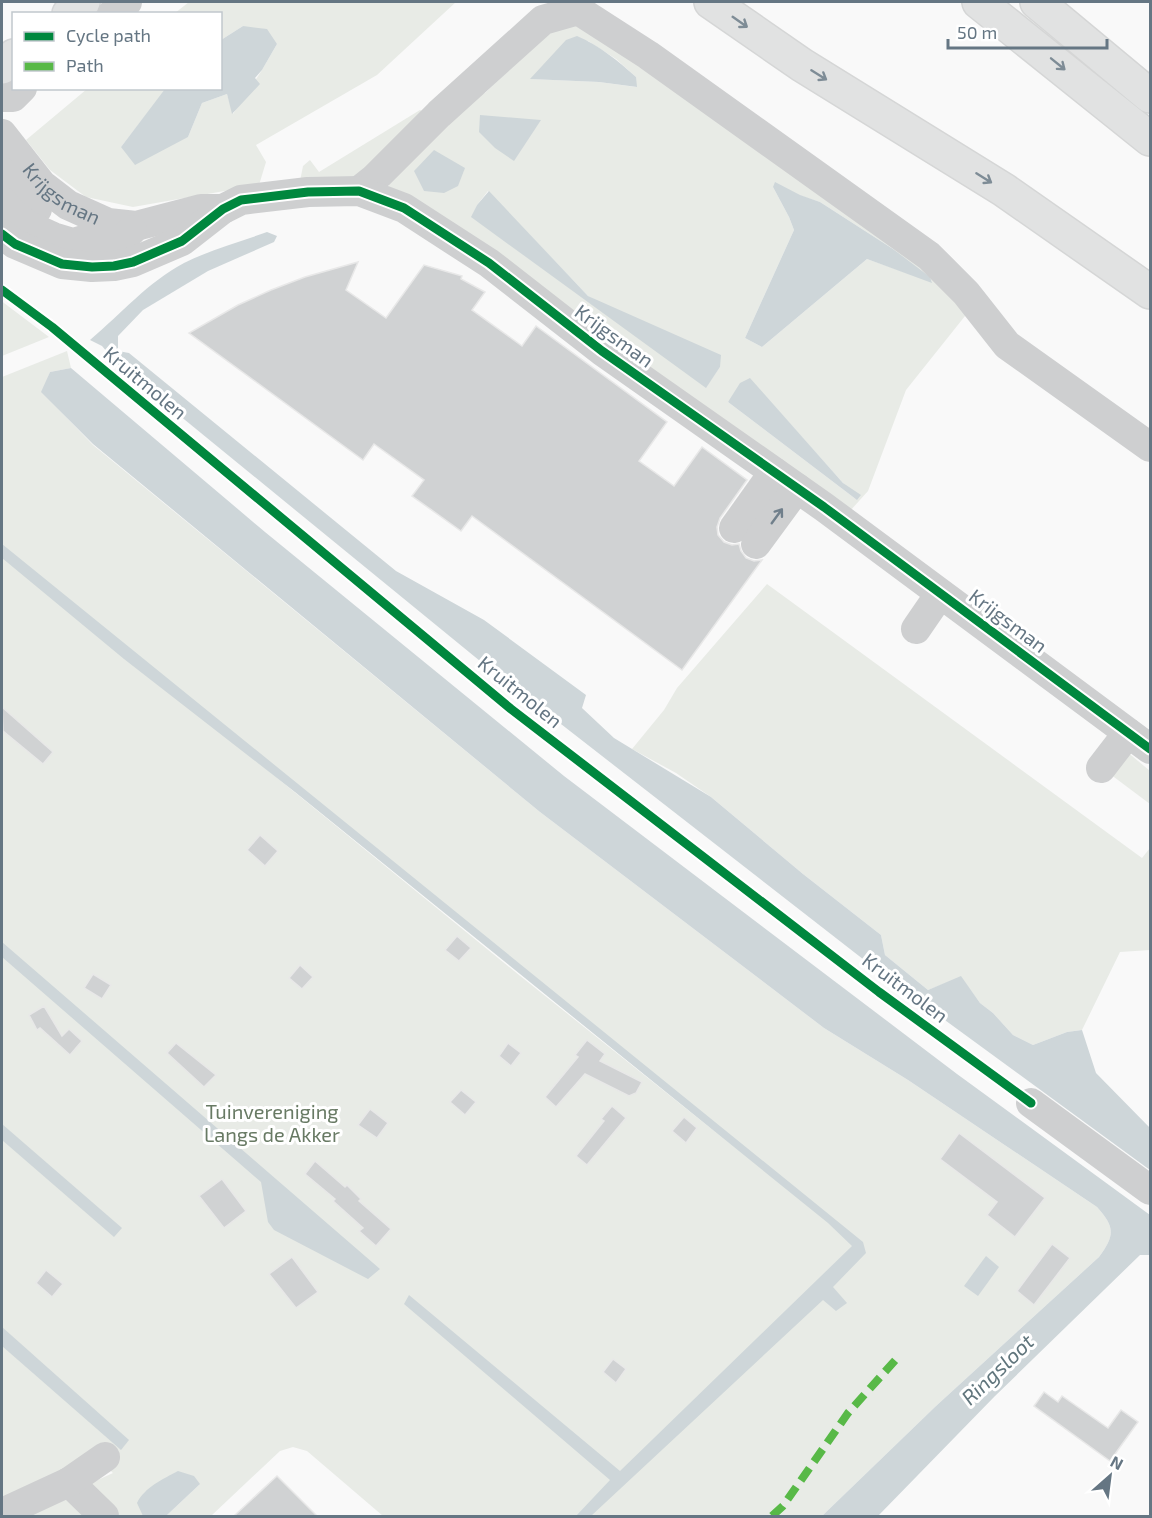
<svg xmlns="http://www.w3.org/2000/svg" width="1152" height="1518" viewBox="0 0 1152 1518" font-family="'Exo 2',sans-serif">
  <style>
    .green { fill: #e8ebe6; fill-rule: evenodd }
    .water { fill: #ced6d9 }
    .building { fill: #d0d2d3; stroke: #e8e8e8; stroke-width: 1.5 }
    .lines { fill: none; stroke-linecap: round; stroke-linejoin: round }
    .major-casing { stroke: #d5d6d7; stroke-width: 36 }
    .highway-casing { stroke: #d5d6d6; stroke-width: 36 }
    .minor { stroke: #cecfd0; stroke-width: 30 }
    .major { stroke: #e1e2e2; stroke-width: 33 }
    .highway { stroke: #e1e2e2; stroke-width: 33 }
    .quiet { stroke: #58b947; stroke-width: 8; stroke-dasharray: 15 8; stroke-linecap: butt }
    .cycleway-casing { stroke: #fff; stroke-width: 13 }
    .cycleway { stroke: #00873e; stroke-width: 9 }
    .oneway { stroke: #7e8c96 }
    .oneway2 { stroke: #707f8b }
    .labels { text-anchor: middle; stroke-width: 6; stroke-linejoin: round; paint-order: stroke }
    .street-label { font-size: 20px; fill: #657683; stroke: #fff }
    .park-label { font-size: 20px; fill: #687a64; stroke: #fff }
    .water-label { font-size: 21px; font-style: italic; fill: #60757c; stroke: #fff }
  </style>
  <rect width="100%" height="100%" fill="#f9f9f9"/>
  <g class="green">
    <polygon points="189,2 456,2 377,75 256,145 266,162 259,185 133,207 86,197 50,170 26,140 87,89 166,89 121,147 188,137 202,103 227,94 233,114 262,70 277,44 243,26 221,40 220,14 175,13"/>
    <path d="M572,19L908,247L969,311L906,390L868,491L850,511L389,188V170L464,100L485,93L548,33ZM588,41L616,59L636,77V87L599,82L531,79ZM773,187L820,202L893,249L932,282L867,259L762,347L745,338L794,230L789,217ZM488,191L588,296L720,367L706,387L472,217L477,205ZM750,379L843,483L857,500L728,402Z"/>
    <polygon points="420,110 426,113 350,181 300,181 303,166 310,160 319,172"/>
    <polygon points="2,301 4,303 49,337 2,356"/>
    <path d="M67,351L71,368L50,372L42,392L93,445L540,812L824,1028L908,1080L1097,1207C1115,1227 1115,1235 1099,1257L936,1406L822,1516H383L307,1451L293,1447L280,1451L211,1516H166L200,1484L144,1516H120L89,1484L113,1473L100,1460L2,1503V377ZM211,724L738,1150L519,975Z"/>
    <polygon points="767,584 1142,858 1150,848 1150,950 1120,952 1082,1030 1067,1032 1033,1045 1013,1035 993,1013 980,1003 961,977 928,990 885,955 881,935 803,874 711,797 676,773 632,749 664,710 677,688"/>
    <polygon points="1126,751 1150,771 1150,804 1110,774"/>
    <polygon points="69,1494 94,1516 22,1516"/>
  </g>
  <g class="water">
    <polygon points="243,26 267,29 277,44 262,70 255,78 260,84 232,114 227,94 202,103 188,137 135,165 121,147 165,89 220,88 221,40"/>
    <path d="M577,36C599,45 618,61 636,77L637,87L599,82L530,79L566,40Z"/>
    <polygon points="480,115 541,120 514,161 495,148 479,132"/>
    <polygon points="434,150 465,168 458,186 444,193 424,191 414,171"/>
    <polygon points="775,182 800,195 820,202 893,249 930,277 932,283 867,259 762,347 745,338 794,230 789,217 773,187"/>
    <polygon points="489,191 588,296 721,355 720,367 706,388 471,217 477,205"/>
    <path d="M267,232L277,236L274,242L208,271L143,310L118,336V351L129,353L396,571L484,620L586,695L582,708L614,738L711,797L803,874L881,935L885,955L928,990L961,976L980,1003L993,1013L1013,1035L1033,1045L1067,1032L1082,1030L1096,1073L1150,1128V1170L886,977L480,661L119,366L102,346L90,340C121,314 148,282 184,263C210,250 240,242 267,232Z"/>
    <path d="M71,368L265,532L564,776L957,1074L1150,1215V1255H1140L995,1396L878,1516H822L936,1406L1099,1257C1115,1235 1115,1227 1097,1207L908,1080L824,1028L540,812L93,444L41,392L50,372Z"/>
    <polygon points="750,378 843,483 861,495 857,500 728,402 740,383"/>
    <polygon points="2,544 863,1242 866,1253 833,1287 847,1303 836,1311 823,1300 591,1516 576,1516 610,1480 404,1304 409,1295 620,1471 852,1246 828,1223 295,792 124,659 2,558"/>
    <polygon points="2,942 380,1269 368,1279 274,1230 268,1222 261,1182 2,957"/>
    <polygon points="2,1124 122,1228 114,1237 2,1140"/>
    <polygon points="986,1256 999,1267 978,1296 964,1286"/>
    <polygon points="2,1327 129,1440 121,1450 2,1346"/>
    <path d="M178,1471L194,1476L200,1484L166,1516H143L137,1503C145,1487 163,1479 178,1471Z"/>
  </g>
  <g class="building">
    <polygon points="358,262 346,290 386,318 424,265 462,276 461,279 485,292 472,310 522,346 536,326 667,422 639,461 674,486 702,447 747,480 720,518 717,527 718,535 724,542 732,545 739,544 741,551 746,558 754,561 762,560 682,670 472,516 461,531 412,496 424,480 374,444 363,460 189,333 238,305 271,290 305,277"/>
    <polygon points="2,707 53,752 43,764 3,731"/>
    <polygon points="260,835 278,851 265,866 247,850"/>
    <polygon points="457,936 471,948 459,961 445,950"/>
    <polygon points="300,965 313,977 302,989 289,978"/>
    <polygon points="93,974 111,985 102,999 84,988"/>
    <polygon points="44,1006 62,1036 69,1029 82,1041 70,1055 40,1028 37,1030 29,1015"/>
    <polygon points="587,1040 605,1054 600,1061 642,1082 636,1093 629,1096 585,1074 556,1107 545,1097 578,1057 575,1055"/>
    <polygon points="176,1043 216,1075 204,1087 167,1053"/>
    <polygon points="508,1043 521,1053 511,1066 499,1056"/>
    <polygon points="461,1090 476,1102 465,1115 450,1102"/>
    <polygon points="612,1106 626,1118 587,1165 576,1156 604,1121 601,1119"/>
    <polygon points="370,1109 388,1123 377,1138 358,1125"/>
    <polygon points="684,1117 697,1128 686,1143 672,1131"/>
    <polygon points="959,1133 1045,1198 1015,1237 987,1215 997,1202 940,1159"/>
    <polygon points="315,1161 345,1187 347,1185 361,1199 359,1201 391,1229 376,1246 359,1231 363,1228 333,1201 335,1199 305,1174"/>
    <polygon points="222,1179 246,1211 224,1228 199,1196"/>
    <polygon points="1052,1244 1070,1258 1034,1305 1017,1291"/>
    <polygon points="292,1257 318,1292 296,1308 269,1274"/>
    <polygon points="46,1270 63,1284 52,1297 36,1283"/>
    <polygon points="613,1359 626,1369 616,1383 603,1372"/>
    <polygon points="1044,1392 1058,1402 1062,1396 1108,1428 1121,1410 1138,1422 1110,1461 1034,1406"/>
    <polygon points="277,1476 317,1516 234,1516"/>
  </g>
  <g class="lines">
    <g class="major-casing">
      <g id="major">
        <polyline points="69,14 83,2"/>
        <polyline points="2,67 14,56"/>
      </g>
    </g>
    <g class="highway-casing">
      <g id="highway">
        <polyline points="711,2 802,65 1004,190 1150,292"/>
        <polyline points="979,2 1150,139"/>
        <polyline points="1037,2 1150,96"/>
      </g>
    </g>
    <g class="minor">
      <polyline points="112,14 127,2"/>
      <polyline points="2,97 13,97 22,88"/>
      <path id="s1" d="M2,134L42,185L68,205L108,223L136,226L201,209H223"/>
      <polyline points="2,172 37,209"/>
      <polyline points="359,191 374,179 439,114 543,20 578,10 648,55 929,256 966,293 1007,345 1150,447"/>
      <polyline points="2,201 12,213 31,227 53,237 73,243 83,240 122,240 132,230"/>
      <polyline points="2,234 15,244 62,264 92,267 114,266 133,262 182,241 223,209 241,200 308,192 359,191 404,208 489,263 602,351 824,507 1150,749"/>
      <polyline points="734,528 774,472"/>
      <polyline points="756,544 797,488"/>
      <polyline points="916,629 940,594"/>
      <polyline points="1101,768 1128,733"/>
      <polyline points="1031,1103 1150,1190"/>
      <polyline points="69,1482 104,1516"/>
      <polyline points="2,1513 69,1482 105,1457"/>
    </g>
    <use href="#major" class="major"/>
    <use href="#highway" class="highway"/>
    <polyline class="quiet" points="772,1516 783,1506 848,1413 899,1356"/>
    <g class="cycleway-casing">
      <g id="cycleway">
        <polyline points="2,234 15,244 62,264 92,267 114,266 133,262 182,241 223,209 241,200 308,192 359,191 404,208 489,263 602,351 824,507 1150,749"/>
        <polyline points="2,290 52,327 511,709 879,992 1031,1103"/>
      </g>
    </g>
    <use href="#cycleway" class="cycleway"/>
  </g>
  <defs><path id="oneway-shaft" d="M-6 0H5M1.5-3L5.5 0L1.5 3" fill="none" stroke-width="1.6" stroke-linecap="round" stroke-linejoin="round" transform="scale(1.5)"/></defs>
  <g class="oneway">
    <use href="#oneway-shaft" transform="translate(740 22) rotate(35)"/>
    <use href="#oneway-shaft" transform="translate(1058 64) rotate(39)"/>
    <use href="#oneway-shaft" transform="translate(819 75) rotate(32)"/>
    <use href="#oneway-shaft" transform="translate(984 178) rotate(32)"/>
  </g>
  <use class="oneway2" href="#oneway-shaft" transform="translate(777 516) rotate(-54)"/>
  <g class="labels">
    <g class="street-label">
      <text dy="7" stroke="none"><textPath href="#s1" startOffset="86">Krijgsman</textPath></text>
      <text transform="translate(614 336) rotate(36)" y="7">Krijgsman</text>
      <text transform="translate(145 383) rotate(40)" y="7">Kruitmolen</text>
      <text transform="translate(1008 621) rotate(37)" y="7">Krijgsman</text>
      <text transform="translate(520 692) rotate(39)" y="7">Kruitmolen</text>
      <text transform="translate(905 988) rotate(37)" y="7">Kruitmolen</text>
    </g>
    <g class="park-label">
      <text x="272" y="1119">Tuinvereniging<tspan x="272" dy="23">Langs de Akker</tspan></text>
    </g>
    <g class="water-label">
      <text transform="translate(998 1370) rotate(-44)" y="7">Ringsloot</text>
    </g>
  </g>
  <rect width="1152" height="1518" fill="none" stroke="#657683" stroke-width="6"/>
  <rect x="12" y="12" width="210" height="78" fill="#ffffff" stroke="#c1c8cd" stroke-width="1.5"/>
  <rect x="24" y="32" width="30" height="9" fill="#00873e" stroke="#c1c8cd" stroke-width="1.5"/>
  <text x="66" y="42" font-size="18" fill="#657683">Cycle path</text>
  <rect x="24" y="62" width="30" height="9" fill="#58b947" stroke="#c1c8cd" stroke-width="1.5"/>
  <text x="66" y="72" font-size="18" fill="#657683">Path</text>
  <g transform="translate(1110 1476) rotate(28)" stroke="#ffffff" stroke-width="4.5" paint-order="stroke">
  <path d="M0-4.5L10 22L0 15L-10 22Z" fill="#657683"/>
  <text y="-9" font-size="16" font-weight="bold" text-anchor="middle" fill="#657683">N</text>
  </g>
  <path d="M948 39v9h159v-9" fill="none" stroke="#657683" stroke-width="3"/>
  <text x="957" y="39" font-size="18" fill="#657683" stroke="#ffffff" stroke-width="4.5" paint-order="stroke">50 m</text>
</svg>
